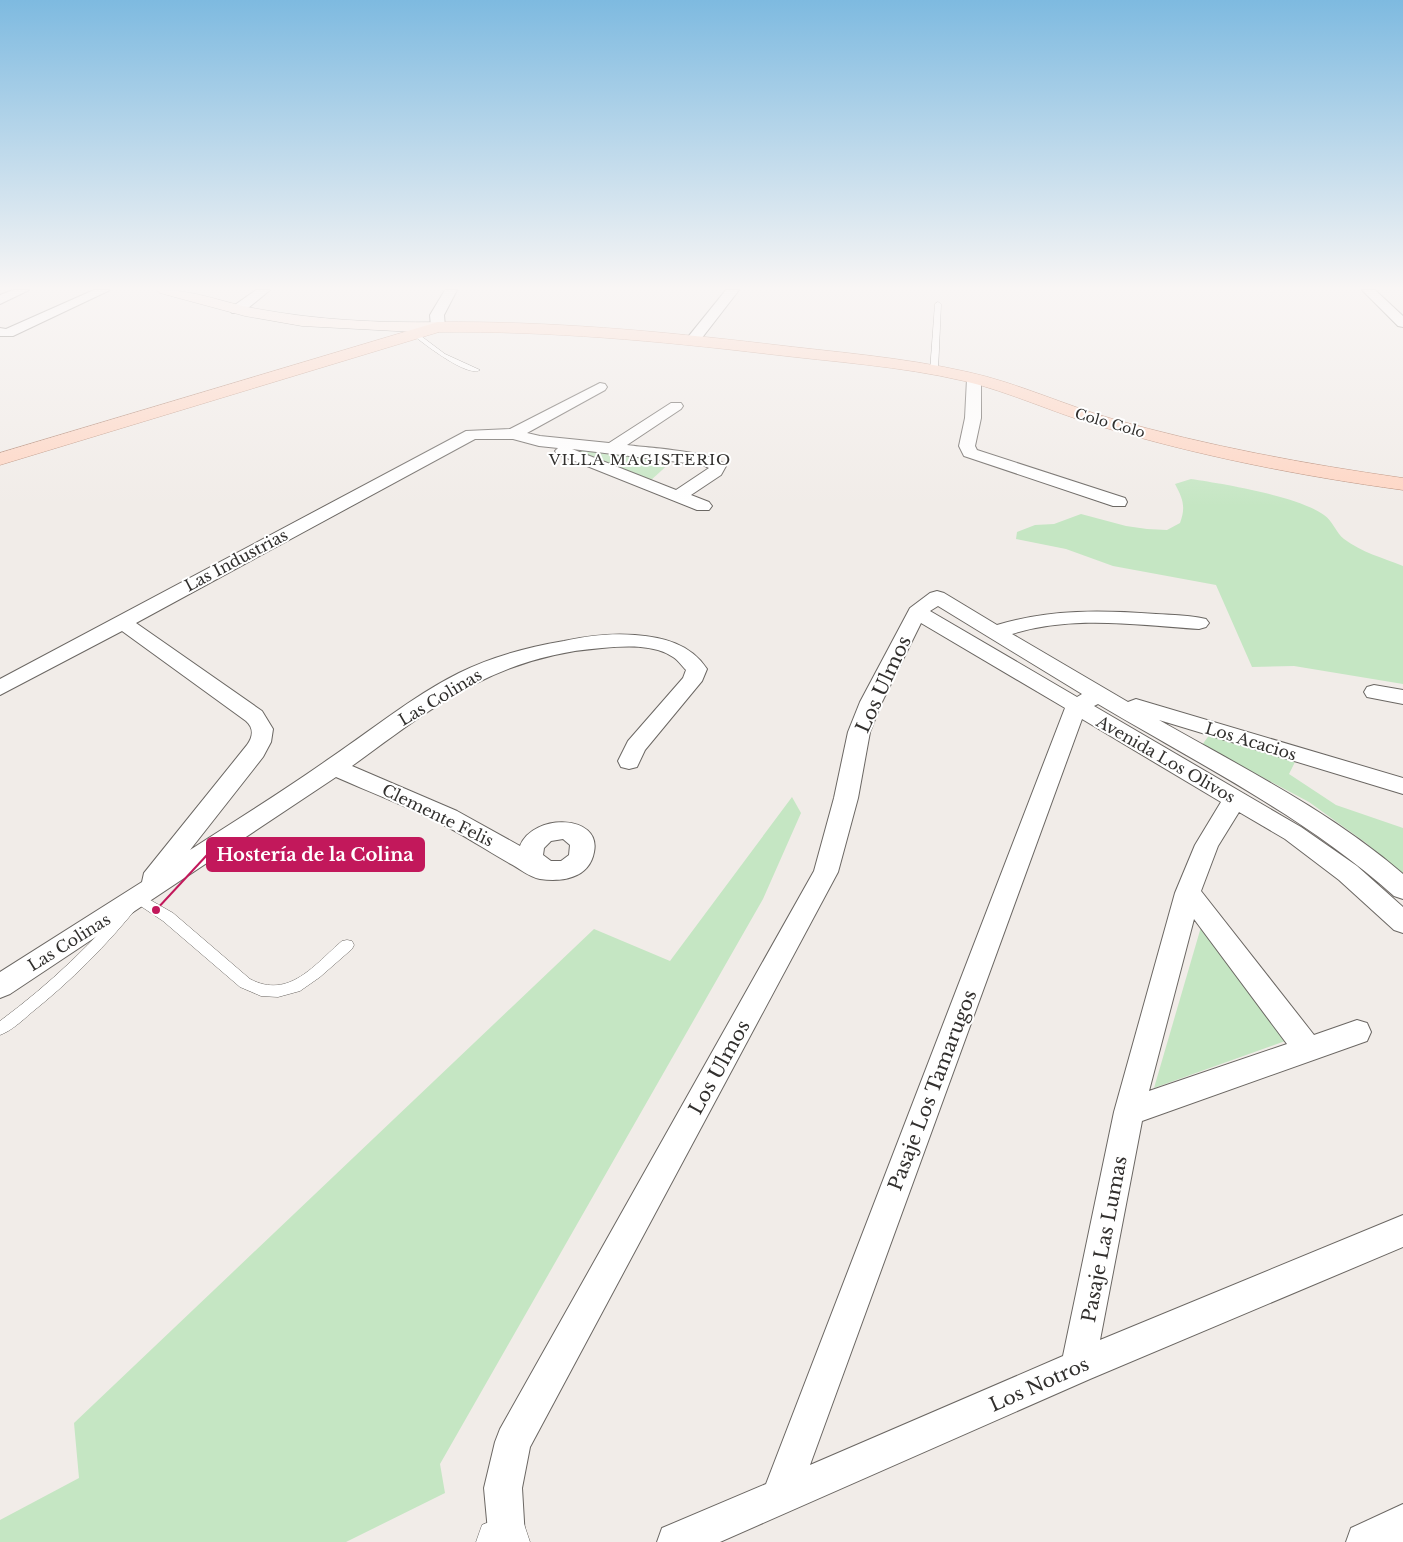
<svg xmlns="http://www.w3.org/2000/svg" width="1403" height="1542" viewBox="0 0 1403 1542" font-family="'Libre Baskerville',serif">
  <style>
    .green { fill: #c5e6c3 }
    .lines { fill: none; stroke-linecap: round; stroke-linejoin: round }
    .service-casing { stroke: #6b6763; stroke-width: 1 }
    .minor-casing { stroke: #6b6763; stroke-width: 2 }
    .tertiary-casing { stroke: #6b6763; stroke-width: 1 }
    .secondary-casing { stroke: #6b6763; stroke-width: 1 }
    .primary-casing { stroke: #b68a76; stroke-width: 1 }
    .service { fill: #fff; fill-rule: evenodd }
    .minor { fill: #fff; fill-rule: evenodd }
    .tertiary { fill: #fff; fill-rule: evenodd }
    .secondary { fill: #feebe2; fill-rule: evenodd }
    .primary { fill: #fed6c4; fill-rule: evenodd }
    .labels { text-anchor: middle; stroke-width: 4; stroke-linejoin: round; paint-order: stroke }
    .far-street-label { font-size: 14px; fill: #32302e; stroke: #fff }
    .far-neighbourhood-label { font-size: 15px; letter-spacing: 1px; fill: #32302e; stroke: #fff }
    .street-label { font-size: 16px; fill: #32302e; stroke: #fff }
    .near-street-label { font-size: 19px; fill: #32302e; stroke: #fff }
    .leader { fill: none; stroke: #c2185b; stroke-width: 2 }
    .callout-dot { fill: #c2185b; stroke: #fff; stroke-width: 2 }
    .callout { fill: #c2185b; stroke: #c2185b; stroke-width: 2 }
    .callout-label { font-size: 18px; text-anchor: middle; font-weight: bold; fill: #fff }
  </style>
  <rect width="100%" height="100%" fill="#f1ece8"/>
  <g class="green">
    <polygon points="569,448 672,461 650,481"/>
    <path d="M1191,479C1224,484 1298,496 1324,515C1333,521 1336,533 1344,539C1361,552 1383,558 1403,566V684L1294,666L1252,667L1216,585L1113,566L1066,549L1016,539L1017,532L1035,525L1054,524L1081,514L1126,526L1147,529L1167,530L1180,523C1186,507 1183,499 1175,484Z"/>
    <polygon points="1210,734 1296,760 1289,774 1336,805 1403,828 1403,877 1366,843 1309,802 1202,745"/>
    <polygon points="792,797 801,813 763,899 440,1464 445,1493 346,1542 0,1542 0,1520 79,1478 74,1423 594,929 670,961"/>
    <polygon points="1201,927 1288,1040 1154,1088"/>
  </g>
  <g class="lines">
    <g class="service-casing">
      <g id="service">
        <polygon points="938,302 941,304 938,371 934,373 930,371 935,304"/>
        <path d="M413,333H417L445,354L480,370C468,378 424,344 413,335Z"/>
        <path d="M138,893L173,913L250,979C289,1000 315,964 342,941L347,940L352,941L354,945L352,949L320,977L300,991L278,997L261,996L240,987L163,921L139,905C107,945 71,981 31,1013C22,1021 11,1031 0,1035V1021C50,984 94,942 134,894Z"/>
      </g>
    </g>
    <g class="minor-casing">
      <g id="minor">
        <polygon points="13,290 29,290 0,304 0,295"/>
        <polygon points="94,290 110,290 13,336 0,336 0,328 6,329"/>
        <polygon points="256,290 270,290 242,313 232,313 230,310 232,307"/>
        <polygon points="445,290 457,290 444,315 445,327 438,331 431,327 430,315"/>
        <polygon points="726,290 739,290 698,343 688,343 686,340 688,337"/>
        <polygon points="1362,290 1375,290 1403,316 1403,327 1398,326"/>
        <polygon points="974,375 981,379 981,418 975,446 977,450 1125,498 1127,502 1125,506 1113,506 964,456 959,446 965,418 967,379"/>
        <path d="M600,383L605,384L607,387L605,390L527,433L540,436L609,443L671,403H681L683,406L681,409L627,445C646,448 716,451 726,466L721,475L691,495L709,502L712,506L709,510H697L557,454L555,451L558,448L539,446L513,439H475L136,623L262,711L273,729L271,742L263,757L190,850C235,821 280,793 323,763C368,733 411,697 459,673C491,657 528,647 564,641C587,636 611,633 635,635C663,637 691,644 707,669L702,681L645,750L637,767L629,769L621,767L618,761L628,741L683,678L686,670C682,666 678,660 673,657C654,644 624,646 602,648C496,656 434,706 352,766L457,811L520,846C533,813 602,814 594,852C589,879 561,882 540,879C529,877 519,868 509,863C486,850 464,835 440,823C406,806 370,792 336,777L10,994L0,998V972L142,882L144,873L247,745C253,737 254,728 246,721L122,631L0,695V679L466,431L510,429ZM572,449L703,465L709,468L676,490ZM563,839L570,845L569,855L561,861H551L543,855L544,848L551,841Z"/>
        <path d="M937,591L944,593L997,625C1050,609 1102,610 1156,614C1173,615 1190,615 1206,619L1209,623L1206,627L1199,629C1137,625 1072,615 1012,634L1128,702L1136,699L1403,778V794L1159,720C1243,768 1330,811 1403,874V899L1394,896C1306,817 1199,764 1098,704L1094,706L1301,827L1357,866L1403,907V933L1394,930L1339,880L1285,839L1239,812L1218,846L1201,891L1314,1035L1357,1020L1367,1023L1371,1032L1367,1041L1142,1121L1100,1340L1403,1215V1247L1090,1379L720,1542H657L662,1528L766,1484L1065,708L921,623L882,702L870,732L858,798L838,872L530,1447L522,1488L525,1538L523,1542H489L484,1488L495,1442L500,1429L814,871L834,798L848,732L860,702L910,608L930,593ZM938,606L1082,694L1077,697L930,611ZM1082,719L1221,802L1195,845L1175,893L1114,1112L1063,1356L810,1465ZM1194,919L1287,1044L1149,1091Z"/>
        <polygon points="1374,685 1403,690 1403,704 1367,697 1364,692 1367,687"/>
        <polygon points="1403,1504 1403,1542 1346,1542 1351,1528"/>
      </g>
    </g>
    <g class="tertiary-casing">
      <polygon id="tertiary" points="506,1515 523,1521 530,1542 476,1542 482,1525"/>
    </g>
    <g class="secondary-casing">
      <path id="secondary" d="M157,290C194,289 223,303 258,309C318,320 378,323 438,322L446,327L438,332H415L302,326L245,316L160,293Z"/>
    </g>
    <g class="primary-casing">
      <path id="primary" d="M438,322C549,321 658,331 768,344C834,352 902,357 968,372C1018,383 1064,405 1113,419C1208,446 1305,464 1403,478V490C1300,476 1199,456 1099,426C1054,413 1010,392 964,381C900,366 834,362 768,354C659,341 550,331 439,332L0,465V453Z"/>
    </g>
    <use href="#service" class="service"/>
    <use href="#minor" class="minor"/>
    <use href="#tertiary" class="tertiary"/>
    <use href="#secondary" class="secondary"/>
    <use href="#primary" class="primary"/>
  </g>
  <linearGradient id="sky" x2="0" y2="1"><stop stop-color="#7ebae0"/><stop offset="0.57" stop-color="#f9f6f5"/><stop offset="1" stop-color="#f9f6f5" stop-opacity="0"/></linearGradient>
  <rect width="1403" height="506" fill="url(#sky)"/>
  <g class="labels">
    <g class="far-street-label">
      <text transform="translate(1110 423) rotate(16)" y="5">Colo Colo</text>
    </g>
    <g class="far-neighbourhood-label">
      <text x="640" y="465">VILLA MAGISTERIO</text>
    </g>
    <g class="street-label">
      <text transform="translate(236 560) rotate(-28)" y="6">Las Industrias</text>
      <text transform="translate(440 697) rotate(-31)" y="6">Las Colinas</text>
      <text transform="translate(1251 741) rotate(17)" y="6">Los Acacios</text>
      <text transform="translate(1166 759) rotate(30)" y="6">Avenida Los Olivos</text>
      <text transform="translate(438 815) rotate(26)" y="6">Clemente Felis</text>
      <text transform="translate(69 942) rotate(-32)" y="6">Las Colinas</text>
    </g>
    <g class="near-street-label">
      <text transform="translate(883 684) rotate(-65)" y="7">Los Ulmos</text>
      <text transform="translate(719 1067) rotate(-61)" y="7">Los Ulmos</text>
      <text transform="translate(932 1090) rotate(-69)" y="7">Pasaje Los Tamarugos</text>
      <text transform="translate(1104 1239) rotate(-79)" y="7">Pasaje Las Lumas</text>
      <text transform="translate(1039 1384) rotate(-24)" y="7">Los Notros</text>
    </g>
  </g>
  <path class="leader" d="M156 910L207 855"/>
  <circle class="callout-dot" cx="156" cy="910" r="5"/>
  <rect class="callout" x="207" y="838" width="217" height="33" rx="5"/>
  <g class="callout-label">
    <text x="315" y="861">Hostería de la Colina</text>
  </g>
</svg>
